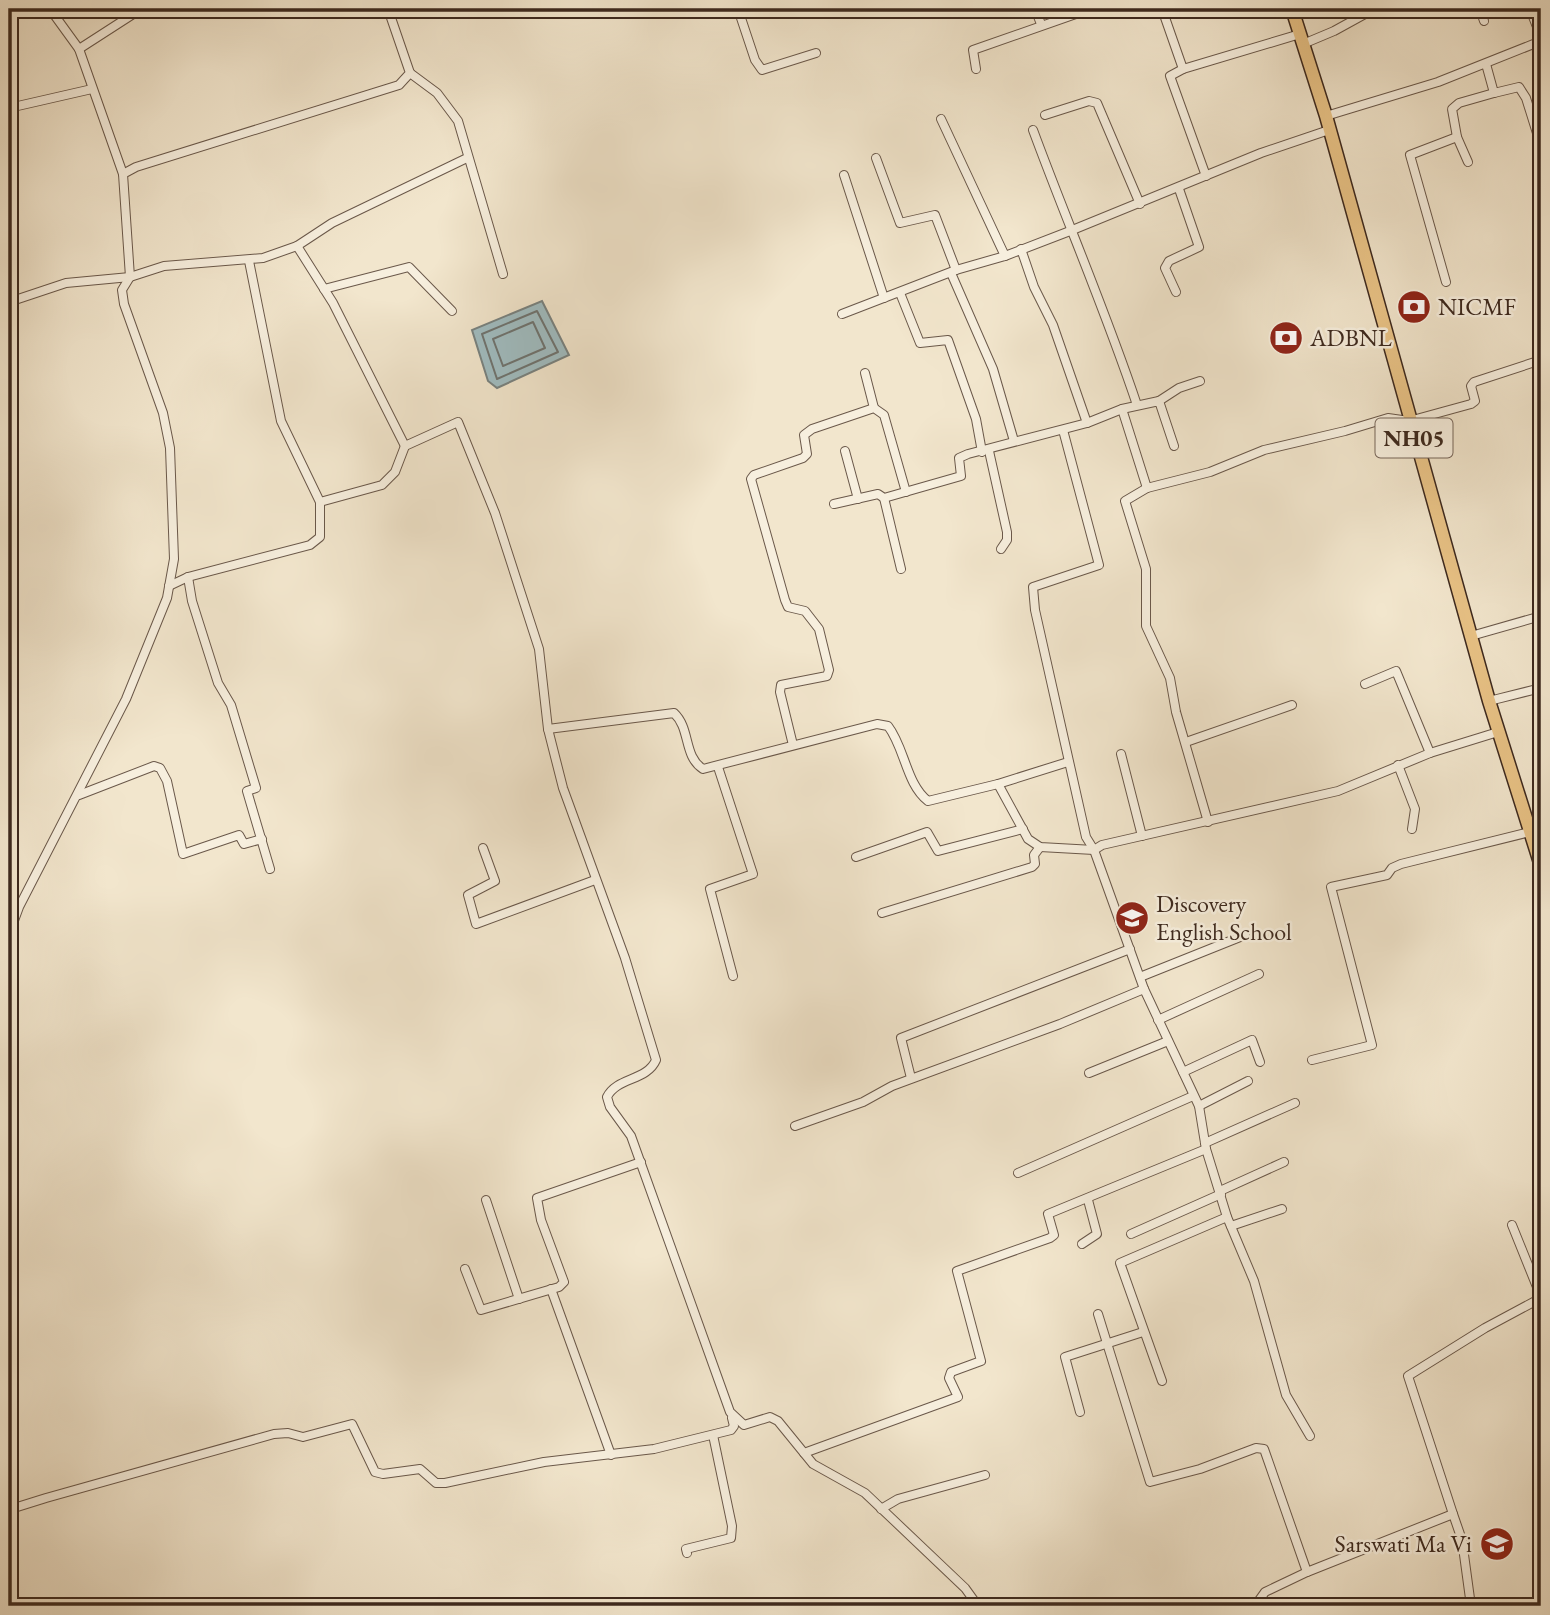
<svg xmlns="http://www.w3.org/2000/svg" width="1550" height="1615" viewBox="0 0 1550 1615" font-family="'EB Garamond',serif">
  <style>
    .water { fill: #a0bdc2; stroke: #788280; stroke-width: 2 }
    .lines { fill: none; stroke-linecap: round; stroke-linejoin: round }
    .shore { stroke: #6e7370; stroke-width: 2 }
    .minor-casing { stroke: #6a584a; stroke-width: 10 }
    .primary-casing { stroke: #3d291e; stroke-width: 15 }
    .minor { stroke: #f7efde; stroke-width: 8 }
    .primary { stroke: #e9c386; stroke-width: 12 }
    .labels { text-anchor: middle; stroke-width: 5; stroke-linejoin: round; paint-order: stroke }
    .shield { fill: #f7efde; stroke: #756458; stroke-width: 2 }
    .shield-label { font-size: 23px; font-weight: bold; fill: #3d291e }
    .poi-label { font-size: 24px; fill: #3d291e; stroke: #f7efde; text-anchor: start }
  </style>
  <rect width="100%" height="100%" fill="#f2e6cd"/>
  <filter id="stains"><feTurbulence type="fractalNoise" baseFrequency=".00286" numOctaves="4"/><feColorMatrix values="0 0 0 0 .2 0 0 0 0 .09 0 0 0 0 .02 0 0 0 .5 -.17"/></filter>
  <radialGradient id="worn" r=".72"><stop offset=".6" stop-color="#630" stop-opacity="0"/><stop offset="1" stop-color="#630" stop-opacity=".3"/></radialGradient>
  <polygon class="water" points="542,301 569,355 497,388 488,381 472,330"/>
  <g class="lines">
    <g class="shore">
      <polygon points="537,311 558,352 497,379 482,334"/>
      <polygon points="533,322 545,348 503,366 493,339"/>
    </g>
    <g class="minor-casing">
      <g id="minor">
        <polyline points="50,9 79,49 123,174"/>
        <polyline points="738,9 755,60 762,70 816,53"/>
        <polyline points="1035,9 1041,24"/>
        <polyline points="1162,9 1183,69 1300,34"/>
        <polyline points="1480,9 1484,21"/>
        <polyline points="1530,9 1541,37"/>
        <polyline points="1303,44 1334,31 1374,9"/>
        <polyline points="79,49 141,9"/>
        <polyline points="1486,64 1494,93 1519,87 1526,98 1541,146"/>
        <polyline points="976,69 973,50 1090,9"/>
        <polyline points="1183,69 1170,76 1206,176"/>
        <polyline points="410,73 437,93 458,121 503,274"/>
        <polyline points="9,108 92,89"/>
        <polyline points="1045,115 1089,101 1097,103 1140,204"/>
        <polyline points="1326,116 1438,82 1541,41"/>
        <polyline points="941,119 1005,256"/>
        <path d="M1033,130C1067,222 1106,312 1137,405"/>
        <polyline points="876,158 900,223 935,215 956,270"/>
        <polyline points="1468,162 1457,137 1452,109 1459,103 1494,93"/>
        <polyline points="844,175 884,298"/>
        <path d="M297,246L333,303L405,446L458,422L495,513L539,649L548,729L563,788L625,958L656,1060C647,1081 617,1077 607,1097L610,1107L631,1136L730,1412L744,1425L770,1417L778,1421L813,1464L865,1493L965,1588L978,1606"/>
        <polyline points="1021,249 1034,287 1053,325 1087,423"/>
        <polyline points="249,261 281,421 320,502"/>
        <polyline points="951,273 993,369 1014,441"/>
        <polyline points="1446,282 1410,155 1457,137"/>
        <polyline points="324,289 409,267 452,311"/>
        <polyline points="1176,292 1165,268 1169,261 1199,247 1179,189"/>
        <polyline points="900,293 920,343 948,340 976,419 982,452"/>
        <polyline points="9,302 66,283 130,277 164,266 263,258 297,246 332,223 467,158"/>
        <polyline points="842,314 956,270 1005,256 1070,231 1261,153 1329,130"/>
        <polyline points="865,373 874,408"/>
        <polyline points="1159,401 1179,388 1200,381"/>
        <polyline points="1122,409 1147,488 1210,472 1264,450 1345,431 1388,418 1409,421 1471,404 1475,401 1471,386 1474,382 1541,360"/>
        <polyline points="845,451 858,499"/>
        <polyline points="989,451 1007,532 1007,540 1001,549"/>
        <polyline points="1147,488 1125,501 1146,569 1146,626 1170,678 1176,712 1208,822"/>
        <polyline points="884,498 901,569"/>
        <polyline points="834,504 878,494 884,498 961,476 959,458 968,454 1087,423 1122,409 1159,401 1174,446"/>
        <polyline points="188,577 192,601 218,683 231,705 256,788 247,791 270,869"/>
        <polyline points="169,586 188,577 310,545 320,537 320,502 382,485 395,472 405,446"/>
        <polyline points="1471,636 1541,616"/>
        <polyline points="1365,684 1396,671 1430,753"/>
        <polyline points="1489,701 1541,688"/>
        <path d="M548,729L674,713C691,729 683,756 703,769L877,724L888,726C905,748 906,784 928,801L998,784L1028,839L1040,847L1094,850L1102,845L1338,791L1430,753L1498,732"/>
        <polyline points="1186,742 1292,705"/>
        <polyline points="793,745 780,692 781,685 827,676 829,670 819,629 805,611 788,607 785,600 751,479 754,475 803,458 807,454 804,435 812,429 874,408 884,415 906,492"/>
        <polyline points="1121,754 1142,836"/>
        <polyline points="1398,765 1415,809 1412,829"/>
        <polyline points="718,767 753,874 710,889 733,976"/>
        <polyline points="998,784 1068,762"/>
        <polyline points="79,795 154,766 160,768 167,781 183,854 239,835 244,844 262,839"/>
        <polyline points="483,848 495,881 468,895 476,924 595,880"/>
        <polyline points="856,857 927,832 938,851 1023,829"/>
        <polyline points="882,913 1032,867 1035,864 1034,855 1040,847"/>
        <polyline points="9,934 19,907 126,699 167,598 174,559 170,448 163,413 124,304 122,290 130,277 123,174 136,167 399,85 410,73 388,9"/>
        <polyline points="1140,977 1245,935"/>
        <polyline points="1158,1020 1259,974"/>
        <polyline points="1312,1060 1372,1045 1331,887 1387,875 1392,868 1401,864 1530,832"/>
        <polyline points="1183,1072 1252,1040 1260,1062"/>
        <polyline points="1089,1073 1168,1041"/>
        <polyline points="911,1078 901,1038 1130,949"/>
        <polyline points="1199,1106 1248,1081"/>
        <polyline points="9,1118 14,1116"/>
        <polyline points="795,1126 863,1102 892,1086 1060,1024 1144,989"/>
        <polyline points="1205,1143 1295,1103"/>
        <polyline points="1206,1149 1227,1217 1254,1281 1286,1395 1310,1436"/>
        <polyline points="1018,1173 1193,1096"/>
        <polyline points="1220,1191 1284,1162"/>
        <polyline points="486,1200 519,1299"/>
        <polyline points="1512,1225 1541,1297"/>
        <polyline points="1231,1226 1282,1209"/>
        <polyline points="1131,1234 1221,1194"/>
        <polyline points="1082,1244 1097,1234 1088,1200"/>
        <polyline points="465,1269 481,1310 559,1287 564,1282 541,1220 537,1198 641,1162"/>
        <polyline points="551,1289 611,1455"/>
        <polyline points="1098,1314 1150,1482 1200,1469 1256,1448 1264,1449 1307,1572"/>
        <polyline points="9,1325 9,1328"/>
        <polyline points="1162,1381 1120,1263 1227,1217"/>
        <polyline points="1080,1412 1065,1357 1143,1332"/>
        <polyline points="804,1453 958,1397 949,1378 951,1372 981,1361 957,1271 1050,1238 1054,1235 1048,1214 1206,1149 1199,1106 1144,989 1094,850 1086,837 1035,610 1033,587 1099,565 1063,430"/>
        <polyline points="881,1509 898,1499 985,1475"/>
        <polyline points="9,1513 14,1508 46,1498 274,1434 288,1433 303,1437 352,1424 375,1472 383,1474 420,1469 436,1483 445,1483 544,1462 654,1449 731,1430 734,1426 732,1418"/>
        <polyline points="1453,1514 1462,1540 1471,1606"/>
        <polyline points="687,1553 686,1549 731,1538 732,1526 713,1435"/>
        <polyline points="1255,1606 1265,1592 1307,1572 1453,1514 1408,1376 1485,1328 1541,1298"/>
      </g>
    </g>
    <g class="primary-casing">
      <polyline id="primary" points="1292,9 1326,116 1489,701 1541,866"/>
    </g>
    <use href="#minor" class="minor"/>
    <use href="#primary" class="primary"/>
  </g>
  <defs>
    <g id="bank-disc" transform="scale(1.75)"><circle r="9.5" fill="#8f2418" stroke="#f7efde"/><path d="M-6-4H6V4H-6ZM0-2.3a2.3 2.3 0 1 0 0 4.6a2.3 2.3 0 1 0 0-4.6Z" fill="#fff"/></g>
    <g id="school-disc" transform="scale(1.75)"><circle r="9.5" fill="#8f2418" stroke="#f7efde"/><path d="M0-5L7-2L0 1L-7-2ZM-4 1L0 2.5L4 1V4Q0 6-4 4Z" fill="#fff"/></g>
  </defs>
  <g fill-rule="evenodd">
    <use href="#bank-disc" x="1414" y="307"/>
    <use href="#bank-disc" x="1286" y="338"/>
    <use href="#school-disc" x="1132" y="918"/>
    <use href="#school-disc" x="1497" y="1544"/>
  </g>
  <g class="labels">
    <rect class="shield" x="1375.5" y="418.5" width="77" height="39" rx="5"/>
    <g class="shield-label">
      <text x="1414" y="446">NH05</text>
    </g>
    <g class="poi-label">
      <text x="1438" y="315">NICMF</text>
      <text x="1310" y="346">ADBNL</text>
      <text x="1156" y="912">Discovery<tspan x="1156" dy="28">English School</tspan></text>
      <text x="1472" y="1552" text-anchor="end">Sarswati Ma Vi</text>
    </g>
  </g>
  <rect width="1550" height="1615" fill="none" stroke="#f2e6cd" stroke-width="35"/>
  <rect x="10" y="10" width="1529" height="1594" fill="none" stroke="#3d291e" stroke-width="3.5"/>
  <rect x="18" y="18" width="1515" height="1580" fill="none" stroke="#3d291e" stroke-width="2"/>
  <rect width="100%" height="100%" filter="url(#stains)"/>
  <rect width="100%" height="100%" fill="url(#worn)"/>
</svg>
